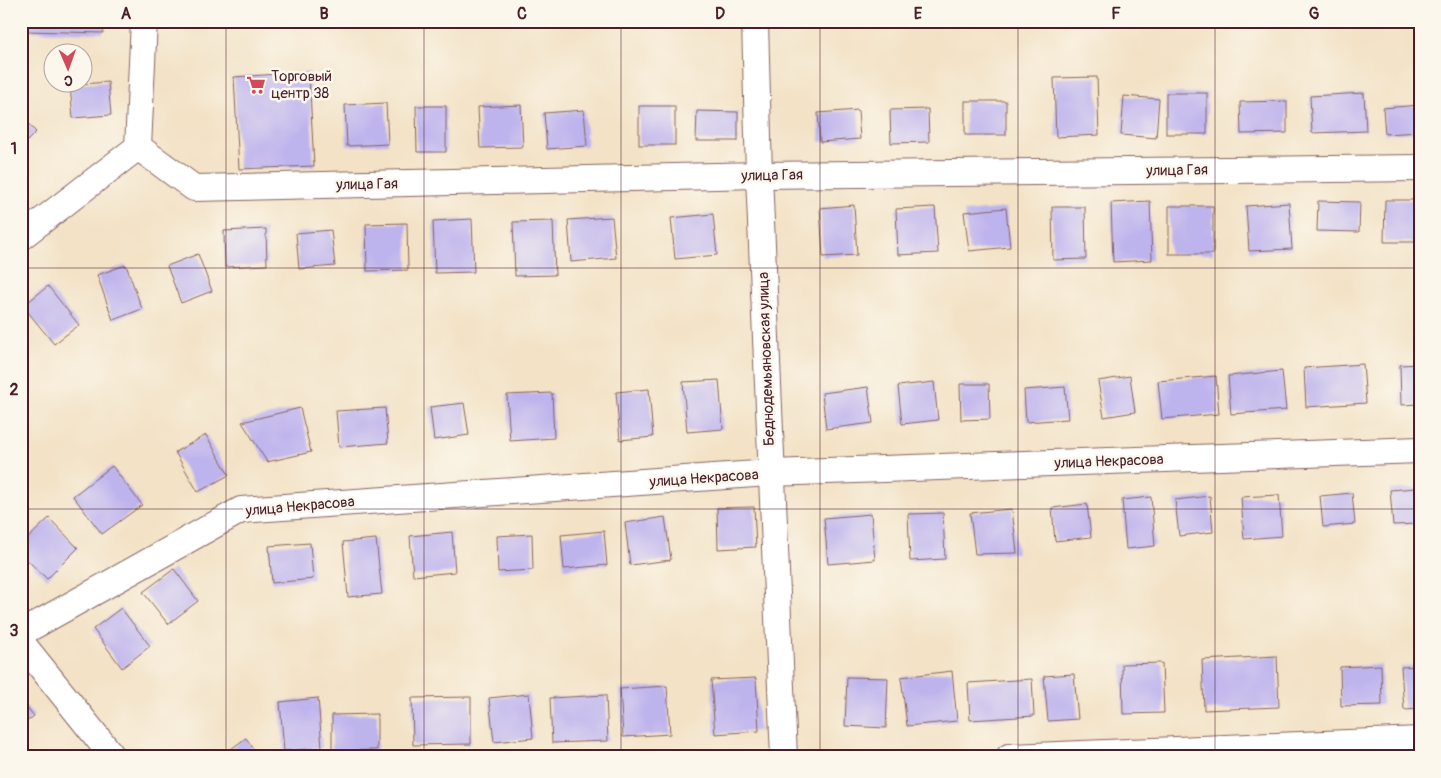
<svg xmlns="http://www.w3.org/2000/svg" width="1441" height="778" viewBox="0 0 1441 778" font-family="Pangolin,sans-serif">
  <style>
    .building { fill: #beb4ed }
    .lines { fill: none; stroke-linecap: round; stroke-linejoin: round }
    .street-casing { stroke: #856361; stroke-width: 28 }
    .street { stroke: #fff; stroke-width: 26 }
    .grid { fill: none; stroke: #4a1f2b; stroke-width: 1; stroke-opacity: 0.55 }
    .labels { text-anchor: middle; stroke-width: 5; stroke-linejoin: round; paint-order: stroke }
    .poi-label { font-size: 15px; fill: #4a1f2b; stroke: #fbf7ec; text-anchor: start }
    .street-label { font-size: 15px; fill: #4a1f2b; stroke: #fbf7ec }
    .neatline { fill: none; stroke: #4a1f2b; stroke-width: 2 }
    .grid-label { font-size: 16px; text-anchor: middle; font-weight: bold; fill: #4a1f2b }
  </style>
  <rect width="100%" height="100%" fill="#fbf7ec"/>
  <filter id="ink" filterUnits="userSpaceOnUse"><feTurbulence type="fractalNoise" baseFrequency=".02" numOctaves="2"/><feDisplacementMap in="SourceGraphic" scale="10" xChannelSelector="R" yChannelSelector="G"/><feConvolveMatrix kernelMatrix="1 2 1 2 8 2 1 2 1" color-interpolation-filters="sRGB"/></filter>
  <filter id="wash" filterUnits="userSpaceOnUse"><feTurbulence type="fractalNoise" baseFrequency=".0096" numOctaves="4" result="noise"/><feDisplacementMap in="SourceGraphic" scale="20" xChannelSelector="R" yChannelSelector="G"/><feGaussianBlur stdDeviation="1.12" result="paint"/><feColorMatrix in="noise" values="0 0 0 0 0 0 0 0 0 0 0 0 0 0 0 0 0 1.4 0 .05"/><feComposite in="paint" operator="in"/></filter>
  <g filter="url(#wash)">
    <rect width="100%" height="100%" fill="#f3e2c6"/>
    <g id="blocks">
      <g class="building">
        <polygon points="27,21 103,21 103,33 27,31"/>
        <polygon points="309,72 314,166 239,169 234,77"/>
        <polygon points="1097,77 1099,135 1056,137 1054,78"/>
        <polygon points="108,82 111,115 73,118 70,85"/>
        <rect x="1166" y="93" width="41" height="41"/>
        <polygon points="1364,93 1366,131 1312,133 1310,96"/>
        <polygon points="1124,96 1159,99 1156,138 1121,135"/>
        <rect x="965" y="101" width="41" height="34"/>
        <polygon points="1287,101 1287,133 1241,134 1240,102"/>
        <polygon points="386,103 388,144 347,146 345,105"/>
        <polygon points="521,105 523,147 480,148 478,107"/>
        <polygon points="1420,105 1420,132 1385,134 1383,108"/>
        <polygon points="416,106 446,106 446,152 417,152"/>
        <rect x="639" y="106" width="36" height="39"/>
        <polygon points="928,109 929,142 891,143 890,110"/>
        <polygon points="584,110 587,146 547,149 544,113"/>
        <polygon points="858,110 860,139 820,142 818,113"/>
        <polygon points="697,111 738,112 738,141 696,141"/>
        <polygon points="21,116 36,132 23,145 21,143"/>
        <polygon points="1385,200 1420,200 1420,242 1384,242"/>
        <polygon points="1150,201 1152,260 1113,262 1111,203"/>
        <polygon points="1318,201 1360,202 1359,232 1317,231"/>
        <polygon points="1289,203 1292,249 1249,251 1246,206"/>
        <polygon points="854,205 857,255 823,257 820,208"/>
        <rect x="1169" y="206" width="44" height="48"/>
        <polygon points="935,207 938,253 898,255 896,209"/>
        <polygon points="1052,207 1085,207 1086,259 1053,260"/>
        <polygon points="1006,208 1010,247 969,251 964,212"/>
        <polygon points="713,214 717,255 675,259 671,218"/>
        <polygon points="612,217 616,258 571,262 568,220"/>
        <polygon points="472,219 474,272 435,273 433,221"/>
        <polygon points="553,221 555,275 515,276 513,222"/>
        <polygon points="407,223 408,270 367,271 366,224"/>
        <polygon points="266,229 267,265 225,267 224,231"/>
        <polygon points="331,230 335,266 299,269 296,233"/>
        <polygon points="198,254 212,291 181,303 167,266"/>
        <polygon points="126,265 142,309 113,320 97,275"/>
        <polygon points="48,286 79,325 54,344 23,306"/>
        <polygon points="21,362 27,369 21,374"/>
        <polygon points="1363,364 1366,403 1306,407 1304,368"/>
        <polygon points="1420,364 1420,404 1401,405 1400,365"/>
        <polygon points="1282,371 1286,410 1231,414 1228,376"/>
        <polygon points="1130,376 1135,412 1104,417 1098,381"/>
        <polygon points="1216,376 1219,414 1162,419 1158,381"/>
        <polygon points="719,380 723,429 687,432 683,382"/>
        <polygon points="934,382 938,420 902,424 898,386"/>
        <polygon points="960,384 989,384 990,419 961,420"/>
        <polygon points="868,387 873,423 826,429 822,393"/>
        <polygon points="1065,387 1068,419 1026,422 1024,390"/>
        <polygon points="649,389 653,437 620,440 616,392"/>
        <polygon points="552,393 554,438 510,441 507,395"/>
        <polygon points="464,403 469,435 434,440 430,407"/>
        <polygon points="300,408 311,452 267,462 242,422"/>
        <polygon points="385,408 388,443 339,447 336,411"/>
        <polygon points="206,435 229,475 198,492 175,452"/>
        <polygon points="112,466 142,505 102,534 73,496"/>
        <polygon points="1416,488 1419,524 1393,525 1390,490"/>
        <polygon points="1352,493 1355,524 1323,527 1320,496"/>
        <polygon points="1279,495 1282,536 1244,539 1241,497"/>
        <polygon points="1210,496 1213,532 1179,536 1175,500"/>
        <polygon points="1151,497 1155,546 1126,549 1122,500"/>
        <polygon points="1087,504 1091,537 1055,541 1052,508"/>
        <polygon points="754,507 756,547 718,549 717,508"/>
        <polygon points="1012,509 1017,553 975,554 970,513"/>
        <polygon points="943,513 945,559 910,561 908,514"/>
        <polygon points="871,514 875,560 828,564 824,518"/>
        <polygon points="665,517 671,560 630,565 625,523"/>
        <polygon points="49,518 78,548 47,579 21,554 21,545"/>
        <polygon points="604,531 607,565 564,569 561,535"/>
        <polygon points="452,532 455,572 413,576 410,536"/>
        <polygon points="532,534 533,570 498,572 497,536"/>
        <polygon points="376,539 382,594 348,597 343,542"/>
        <polygon points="310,543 313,579 272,583 269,546"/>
        <polygon points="174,569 198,601 168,624 143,592"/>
        <polygon points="121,608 150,646 122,668 93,629"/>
        <polygon points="1277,656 1279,707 1204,710 1202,660"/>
        <polygon points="1162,663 1164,713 1123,714 1122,664"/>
        <polygon points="1381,665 1382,705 1341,706 1340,667"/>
        <polygon points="1420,666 1420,709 1404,710 1401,667"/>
        <polygon points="952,671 957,721 907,726 901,677"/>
        <polygon points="1074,674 1078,719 1048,721 1044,676"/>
        <polygon points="847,677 888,678 886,728 845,726"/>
        <polygon points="756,678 759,731 715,734 711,680"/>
        <polygon points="1032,679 1034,716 970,720 968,683"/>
        <polygon points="667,686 670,734 623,737 620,689"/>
        <polygon points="529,694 533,738 494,742 489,698"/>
        <polygon points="606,695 608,741 552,743 550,698"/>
        <polygon points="471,697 471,744 413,745 412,698"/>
        <polygon points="318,698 322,748 284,751 280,702"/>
        <polygon points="21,700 34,716 21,726"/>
        <polygon points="377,714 377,750 332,751 332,715"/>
        <polygon points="246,738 259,757 220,757"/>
      </g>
    </g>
  </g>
  <g filter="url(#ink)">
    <use href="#blocks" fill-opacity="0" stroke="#856361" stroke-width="1"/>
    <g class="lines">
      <g class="street-casing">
        <g id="street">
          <polyline points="755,21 759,175 784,757"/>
          <polyline points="138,147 194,188 759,175 1420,168"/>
          <polyline points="21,237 138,147 144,21"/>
          <polyline points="21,633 241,510 771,473 1420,450"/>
          <polyline points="21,642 113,757"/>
          <polyline points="1009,757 1420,740"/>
        </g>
      </g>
      <use href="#street" class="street"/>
    </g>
  </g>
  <path class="grid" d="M226,21V757M424,21V757M621,21V757M820,21V757M1018,21V757M1215,21V757M21,268H1420M21,509H1420"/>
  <defs>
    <g id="supermarket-bare" transform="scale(1.5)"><path d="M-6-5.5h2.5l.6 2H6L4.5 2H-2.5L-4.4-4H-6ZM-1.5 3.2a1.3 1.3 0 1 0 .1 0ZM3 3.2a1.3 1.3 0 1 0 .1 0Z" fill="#d1495b" stroke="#fbf7ec" stroke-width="2.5" paint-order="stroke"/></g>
  </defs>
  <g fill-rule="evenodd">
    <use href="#supermarket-bare" x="256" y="85"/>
  </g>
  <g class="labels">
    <g class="poi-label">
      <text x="271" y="81">Торговый<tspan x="271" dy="17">центр 38</tspan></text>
    </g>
    <g class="street-label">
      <text transform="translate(1177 170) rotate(-1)" y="5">улица Гая</text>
      <text transform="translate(772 175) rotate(-1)" y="5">улица Гая</text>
      <text transform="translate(367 184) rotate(-1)" y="5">улица Гая</text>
      <text transform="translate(766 359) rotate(-92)" y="5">Беднодемьяновская улица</text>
      <text transform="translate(1109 461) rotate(-2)" y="5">улица Некрасова</text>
      <text transform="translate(704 478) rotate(-4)" y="5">улица Некрасова</text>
      <text transform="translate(300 506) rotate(-5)" y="5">улица Некрасова</text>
    </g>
  </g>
  <rect width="1441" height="778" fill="none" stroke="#fbf7ec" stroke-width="55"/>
  <g transform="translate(68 68) rotate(178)"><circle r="24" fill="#fbf7ec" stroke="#b4a19f"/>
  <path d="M0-4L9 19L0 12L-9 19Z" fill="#d1495b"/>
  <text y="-8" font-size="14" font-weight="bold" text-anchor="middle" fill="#4a1f2b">С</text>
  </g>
  <rect x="28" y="28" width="1386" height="722" class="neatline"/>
  <g class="grid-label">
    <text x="126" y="19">A</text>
    <text x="324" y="19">B</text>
    <text x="522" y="19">C</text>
    <text x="720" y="19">D</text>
    <text x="918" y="19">E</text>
    <text x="1116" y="19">F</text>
    <text x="1314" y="19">G</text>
    <text x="14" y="154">1</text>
    <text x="14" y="395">2</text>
    <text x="14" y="636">3</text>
  </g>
</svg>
